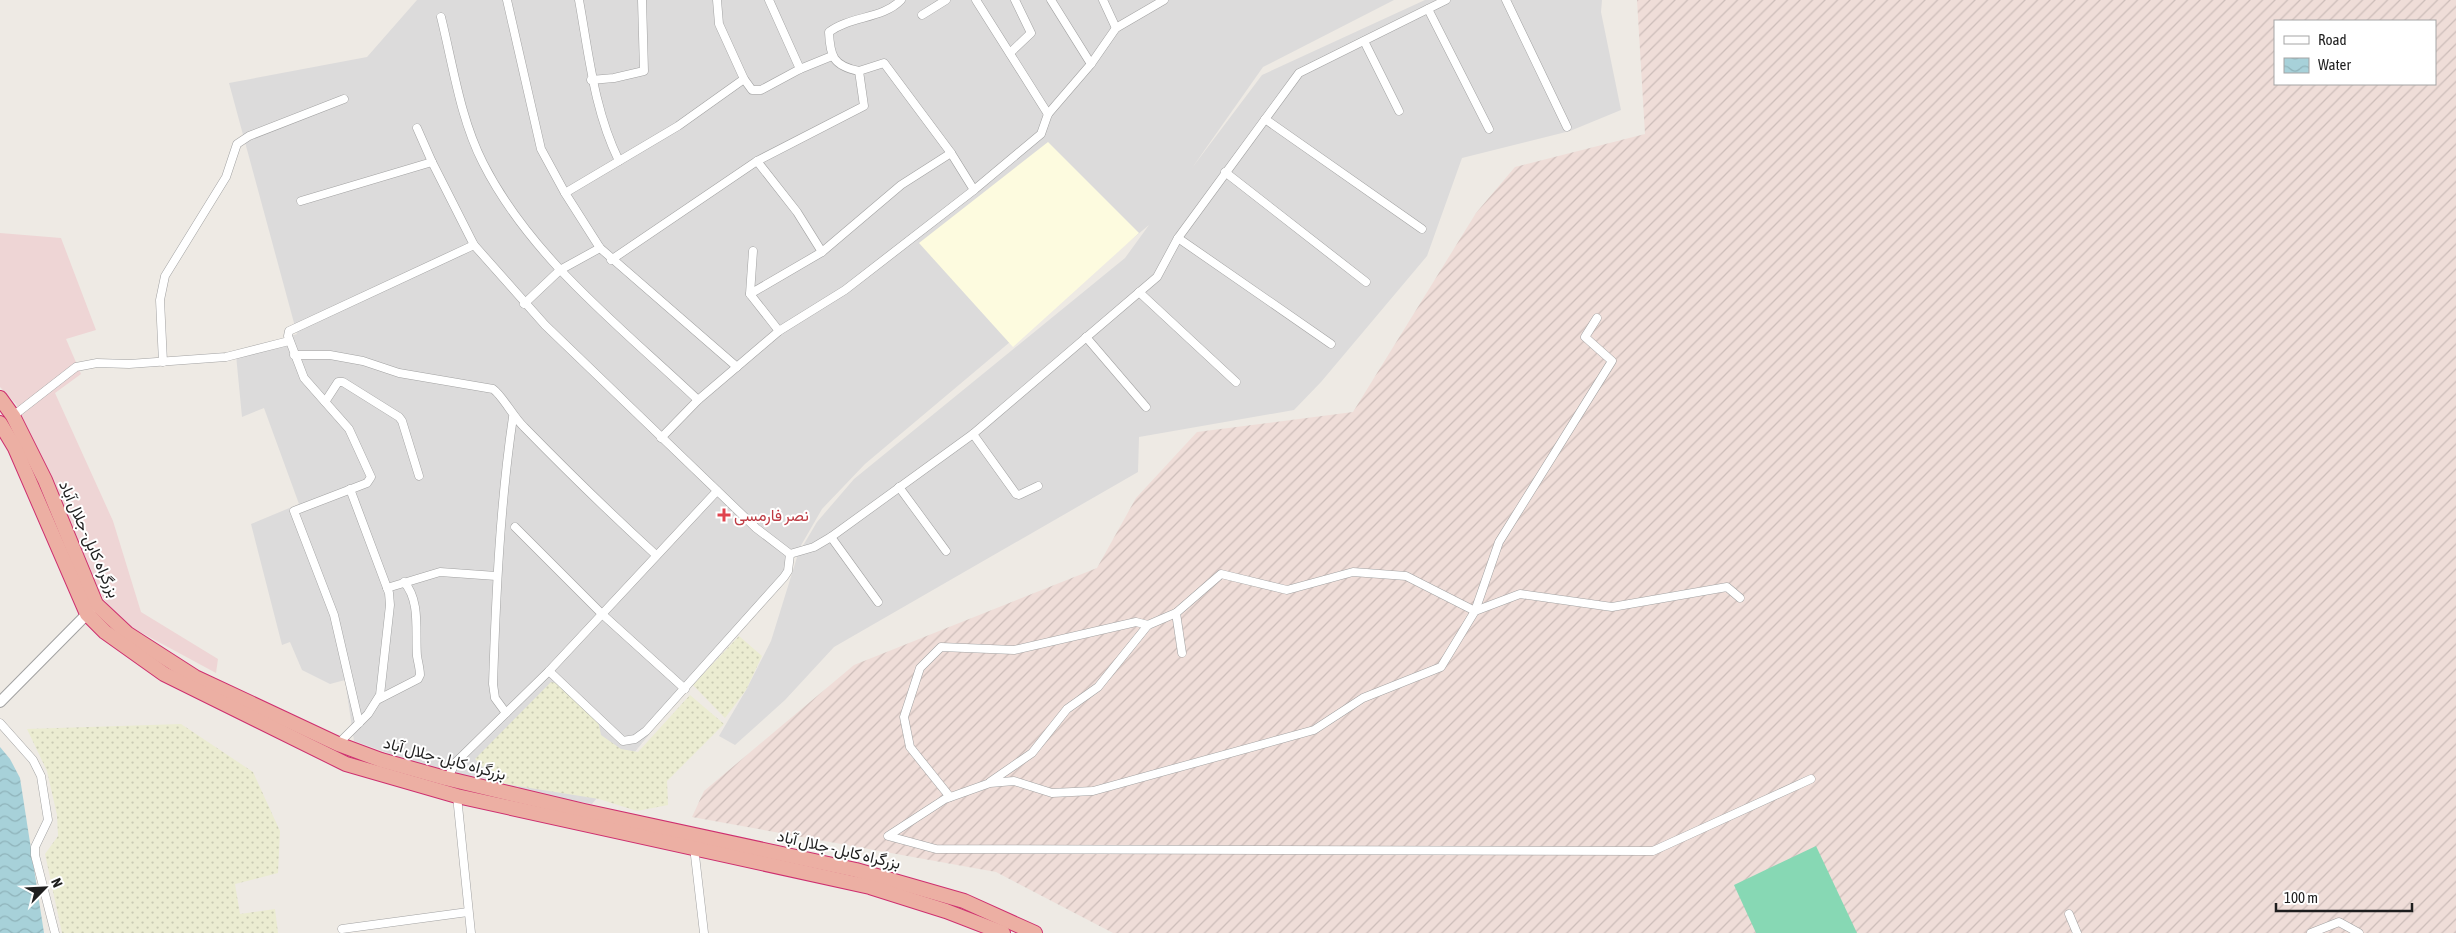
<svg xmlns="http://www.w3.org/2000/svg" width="2456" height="933" viewBox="0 0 2456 933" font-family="'Asap Condensed',Vazirmatn,sans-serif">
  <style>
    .residential { fill: #dcdbdb }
    .commercial { fill: #eed5d5 }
    .education { fill: #fdfbdf }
    .military { fill: url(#military-furrows); fill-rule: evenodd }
    .farmland { fill: url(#farmland-dots) }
    .pitch { fill: #87d8b4 }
    .water { fill: url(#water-waves) }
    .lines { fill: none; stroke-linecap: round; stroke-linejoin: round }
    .minor-casing { stroke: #a2a2a2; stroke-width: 9 }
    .tertiary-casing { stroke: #a2a2a2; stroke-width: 12 }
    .trunk-casing { stroke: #ce2f6f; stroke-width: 16 }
    .minor { stroke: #fff; stroke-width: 8 }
    .tertiary { stroke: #fff; stroke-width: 10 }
    .trunk { stroke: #ecafa3; stroke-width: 14 }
    .health-dot { fill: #e0444e; stroke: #fff; stroke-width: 2 }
    .labels { text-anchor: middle; stroke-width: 4; stroke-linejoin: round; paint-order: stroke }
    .health-label { font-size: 16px; fill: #be3a42; stroke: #fff; text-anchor: start }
    .street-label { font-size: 16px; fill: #1e1e1e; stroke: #fff }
  </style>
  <defs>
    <pattern id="military-furrows" width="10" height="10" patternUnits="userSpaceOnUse" patternTransform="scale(1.25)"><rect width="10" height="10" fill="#efddd8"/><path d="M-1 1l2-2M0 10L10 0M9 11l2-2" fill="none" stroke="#ccbdb9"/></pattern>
    <pattern id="farmland-dots" width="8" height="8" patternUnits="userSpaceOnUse" patternTransform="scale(1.25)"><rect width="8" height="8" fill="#ebecd1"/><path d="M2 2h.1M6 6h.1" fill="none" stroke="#c9cab3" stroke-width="1.8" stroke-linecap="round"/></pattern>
    <pattern id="water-waves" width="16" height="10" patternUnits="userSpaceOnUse" patternTransform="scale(1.25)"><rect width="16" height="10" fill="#a7d1d9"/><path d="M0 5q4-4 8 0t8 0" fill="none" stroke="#8fb3ba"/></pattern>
  </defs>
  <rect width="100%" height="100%" fill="#eeeae4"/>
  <polygon class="residential" points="417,0 1394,0 1263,67 1192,168 1262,75 1425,0 1602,0 1601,12 1621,110 1570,131 1462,158 1427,256 1321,382 1294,410 1139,437 1138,472 834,647 785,700 735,745 719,736 746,690 771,641 798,554 817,522 854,479 1125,258 1149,225 865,464 822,509 792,561 592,804 469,782 354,741 345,680 330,684 302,670 290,642 282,645 251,524 299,504 264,408 242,417 236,355 297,334 229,83 367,57"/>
  <polygon class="commercial" points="0,233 61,238 96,330 66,339 81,374 55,393 113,521 141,612 218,659 216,673 129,626 108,605 93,582 51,477 16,404 0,387"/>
  <polygon class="education" points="1048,142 1139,233 1013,347 919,243"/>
  <path class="military" d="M1637,0H2456V933H1113L996,872L692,817L704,791L854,665L1097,568L1136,498L1197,432L1353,412L1476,213L1515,167L1645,134ZM2275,21H2435V84H2275Z"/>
  <g class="farmland">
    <polygon points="739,636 762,656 746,690 725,718 693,685"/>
    <polygon points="551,682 557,683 597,716 601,735 621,749 638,752 690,695 724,724 667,781 668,805 637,811 599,799 499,783 475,759"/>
    <polygon points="181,724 253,772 280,831 278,873 235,884 240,914 275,909 278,933 62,933 45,854 58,836 57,815 47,771 27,729"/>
  </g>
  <polygon class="pitch" points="1816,846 1857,933 1756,933 1734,885"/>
  <polygon class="water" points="0,747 10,759 20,778 44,933 0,933"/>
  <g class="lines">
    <g class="minor-casing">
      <g id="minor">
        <polyline points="507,0 541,149 565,193 600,248 737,367"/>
        <path d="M579,0C589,55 594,110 619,161"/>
        <polyline points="717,0 719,24 744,79 752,90 761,90 800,69 832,56"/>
        <polyline points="769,0 800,69"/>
        <polyline points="976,0 1048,114"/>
        <polyline points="1051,0 1091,64"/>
        <polyline points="1103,0 1116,28"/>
        <polyline points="1506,0 1567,127"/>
        <polyline points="1428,9 1489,129"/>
        <polyline points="922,15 946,0"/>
        <path d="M441,17C453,65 460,118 483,163C531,258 622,328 698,400"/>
        <polyline points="1364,41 1399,111"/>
        <polyline points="1010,53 1031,33 1015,0"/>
        <path d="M859,71C833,66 830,56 829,32C850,16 883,19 901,0"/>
        <polyline points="591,80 614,78 644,71 642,0"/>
        <polyline points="1265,119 1422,229"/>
        <polyline points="417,128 432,162 474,245 545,325 756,528 790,554 814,547 831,537 973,434 1157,277 1178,238 1299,73 1446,0"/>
        <polyline points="757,161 797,212 822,252"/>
        <polyline points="1225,172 1366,282"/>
        <polyline points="565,193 678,126 744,79"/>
        <polyline points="301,201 432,162"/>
        <polyline points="1178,238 1331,344"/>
        <polyline points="753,251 750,294 779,331"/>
        <polyline points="611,260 757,161 864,106 859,71 884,63 951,153 974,190"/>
        <polyline points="1139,292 1236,382"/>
        <polyline points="750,294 822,252 901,185 951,153"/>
        <polyline points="524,304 560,270 600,248"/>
        <polyline points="1086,337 1146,407"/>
        <path d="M294,355H330L363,361L399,373L493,389C502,395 514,418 524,427C567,471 611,514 656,555"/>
        <polyline points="163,362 160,300 165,276 226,177 237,144 249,136 344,99"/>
        <polyline points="325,402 338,382 343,382 399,417 402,421 419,476"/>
        <polyline points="13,416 76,367 97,363 129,364 226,357 289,341"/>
        <polyline points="973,434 1016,494 1019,495 1038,486"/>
        <polyline points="661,438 698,400 779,331 845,290 974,190 1041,134 1048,114 1091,64 1116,28 1164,0"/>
        <polyline points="899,487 946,551"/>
        <polyline points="515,527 602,614 685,689"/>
        <polyline points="831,537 878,602"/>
        <polyline points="387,588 440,572 496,576"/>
        <polyline points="1740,598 1727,587 1612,607 1520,594 1475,611 1441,667 1363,698 1314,730 1093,791 1052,793 1014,781 990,783 945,799 888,836 936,849 1653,851 1811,779"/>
        <polyline points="1182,653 1176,613 1221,574 1287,590 1353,572 1406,576 1475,611 1499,542 1612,361 1585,337 1597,318"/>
        <polyline points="549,671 623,741 635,739 646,731 784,577 788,571 790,554"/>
        <path d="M379,699L418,679L420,675C420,669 418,662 417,656C415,632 421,601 404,582"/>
        <path d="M506,713L495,698L493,684C496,594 500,505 513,417"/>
        <polyline points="0,723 33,760 41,776 48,820 35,847 35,855 55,933"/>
        <polyline points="359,723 334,615 294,511 367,483 371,477 349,429 304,378 288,336 289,331 474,245"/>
        <polyline points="338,744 368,714 380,695 390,605 389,593 350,489"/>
        <polyline points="445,778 449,775 456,762 549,671 717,491"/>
        <polyline points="990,782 1032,753 1067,709 1098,687 1148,625 1176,613"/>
        <polyline points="457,796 471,933"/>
        <polyline points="950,797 910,747 904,717 920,668 941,647 1014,650 1136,622 1148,625"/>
        <polyline points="694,847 704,933"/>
        <polyline points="2069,914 2077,933"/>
        <polyline points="342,929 468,912"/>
        <polyline points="2311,933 2339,922 2359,933"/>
      </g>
    </g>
    <g class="tertiary-casing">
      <polyline id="tertiary" points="0,702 91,610"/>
    </g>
    <g class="trunk-casing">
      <g id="trunk">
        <polyline points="0,398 13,416 45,480 96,604 128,634 195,677 338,744 381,760 445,778 584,811 856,870 964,901 1035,933"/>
        <polyline points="0,423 15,448 87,614 105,632 164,674 346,764 457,796 870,887 946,911 1003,933"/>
      </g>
    </g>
    <use href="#minor" class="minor"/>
    <use href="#tertiary" class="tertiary"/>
    <use href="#trunk" class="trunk"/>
  </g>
  <path class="health-dot" d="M721.5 507.5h5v5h5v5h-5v5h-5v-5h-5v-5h5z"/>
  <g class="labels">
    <g class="health-label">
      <text x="734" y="521">نصر فارمسی</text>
    </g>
    <g class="street-label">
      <text transform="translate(90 539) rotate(66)" y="6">بزرگراه کابل- جلال آباد</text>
      <text transform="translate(445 758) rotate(15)" y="6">بزرگراه کابل- جلال آباد</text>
      <text transform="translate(839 849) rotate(13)" y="6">بزرگراه کابل- جلال آباد</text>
    </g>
  </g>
  <rect x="2274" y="20" width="162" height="65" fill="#ffffff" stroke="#a5a5a5"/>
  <rect x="2284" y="36" width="25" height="8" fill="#ffffff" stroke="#a5a5a5"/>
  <text x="2318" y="45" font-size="15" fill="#1e1e1e">Road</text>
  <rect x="2284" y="58" width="25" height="15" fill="url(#water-waves)" stroke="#a5a5a5"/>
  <text x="2318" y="70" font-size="15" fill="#1e1e1e">Water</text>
  <g transform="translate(45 888) rotate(66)" stroke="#ffffff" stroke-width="4" paint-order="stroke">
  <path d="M0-4L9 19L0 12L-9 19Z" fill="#1e1e1e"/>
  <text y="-8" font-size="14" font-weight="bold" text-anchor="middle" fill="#1e1e1e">N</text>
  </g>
  <path d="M2276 903v8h136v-8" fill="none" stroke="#1e1e1e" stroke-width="2.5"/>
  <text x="2284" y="903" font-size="15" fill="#1e1e1e" stroke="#ffffff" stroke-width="4" paint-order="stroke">100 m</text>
</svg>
